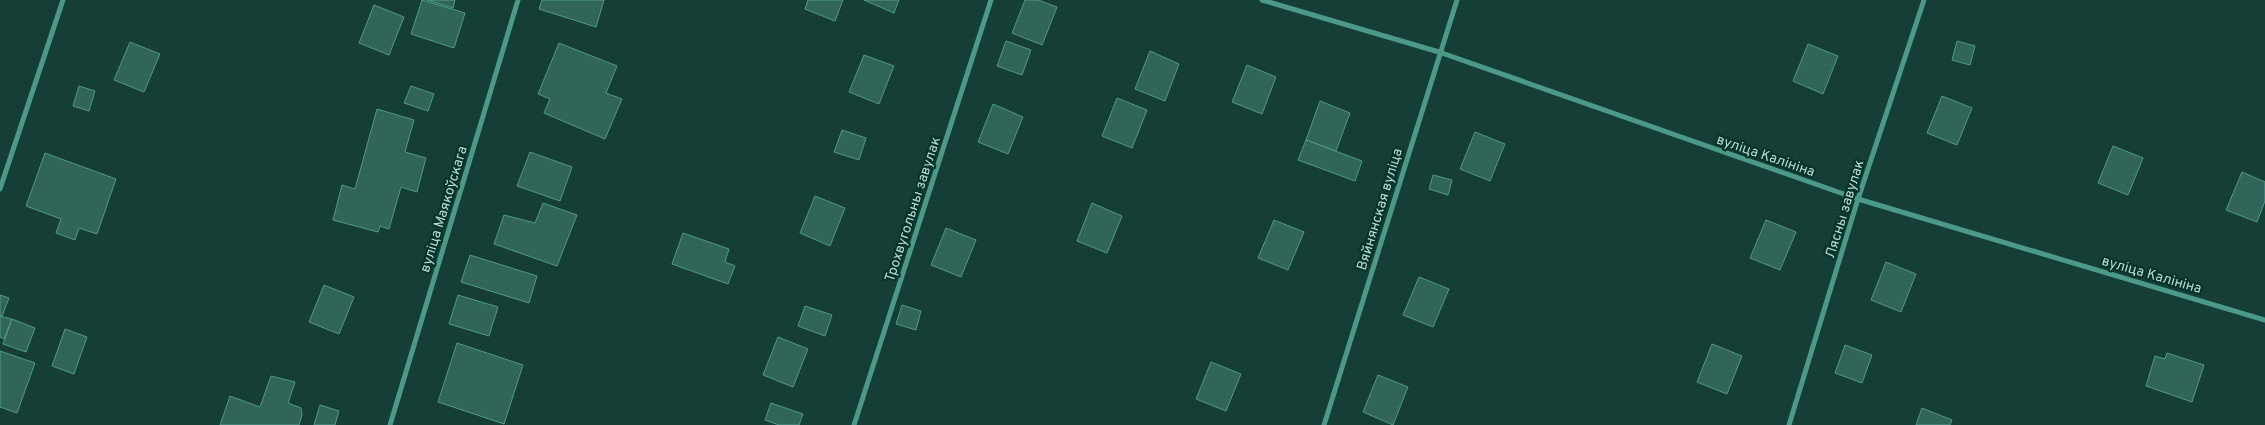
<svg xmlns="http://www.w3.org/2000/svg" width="2265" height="425" viewBox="0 0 2265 425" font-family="Overpass,sans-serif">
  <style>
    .building { fill: #32655a; stroke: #4e9a89 }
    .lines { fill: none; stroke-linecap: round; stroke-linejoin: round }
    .minor { stroke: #4d9988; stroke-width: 5 }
    .labels { text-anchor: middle; stroke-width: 4.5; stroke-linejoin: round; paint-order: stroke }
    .street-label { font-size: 14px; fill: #b9ddd3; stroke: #09342c }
  </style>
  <rect width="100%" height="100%" fill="#153e36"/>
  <g class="building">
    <polygon points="422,0 465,13 454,48 411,34"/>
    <polygon points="427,0 455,0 453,8"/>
    <polygon points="542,0 604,0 596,27 539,9"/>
    <polygon points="808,0 843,0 835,21 805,9"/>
    <polygon points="864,0 899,0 894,13"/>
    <polygon points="1025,0 1038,0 1057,7 1042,45 1012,33"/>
    <polygon points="374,5 404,17 389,55 359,43"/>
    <polygon points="1006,41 1031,50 1022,75 997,66"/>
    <polygon points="1957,41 1975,46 1970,65 1952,60"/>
    <polygon points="130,42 160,54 144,92 114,80"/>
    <polygon points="559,43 617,66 606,93 622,99 605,139 544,113 550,99 538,94"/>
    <polygon points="1808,44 1838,56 1823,94 1793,81"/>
    <polygon points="1150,51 1179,64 1165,101 1135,89"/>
    <polygon points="864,55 894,66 879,104 849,92"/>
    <polygon points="1247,65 1276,77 1262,114 1232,102"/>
    <polygon points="79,86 95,91 89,111 73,106"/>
    <polygon points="411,86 434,94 428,111 404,103"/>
    <polygon points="1942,96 1972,108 1957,145 1927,133"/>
    <polygon points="1117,98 1147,110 1132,148 1102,136"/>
    <polygon points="1320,101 1350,113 1336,151 1306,140"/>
    <polygon points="993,104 1023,117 1008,154 978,142"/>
    <polygon points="377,109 414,120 405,152 426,158 417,192 401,187 389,229 380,226 378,232 333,220 342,185 355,189"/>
    <polygon points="842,130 866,138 859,160 834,152"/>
    <polygon points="1475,132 1505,144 1490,181 1460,169"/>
    <polygon points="1306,140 1362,161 1355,181 1298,160"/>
    <polygon points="2113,146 2143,158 2128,195 2098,183"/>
    <polygon points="530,152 572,167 560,201 517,186"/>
    <polygon points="45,153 116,179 97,234 79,228 75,240 56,233 61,219 26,206"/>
    <polygon points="2242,172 2265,182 2265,201 2257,222 2226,210"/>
    <polygon points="1433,175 1452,180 1448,195 1429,189"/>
    <polygon points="815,196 845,208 830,246 800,233"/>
    <polygon points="543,203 577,215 557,266 494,244 504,215 535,223"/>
    <polygon points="1092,203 1122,216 1107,253 1077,241"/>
    <polygon points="1274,220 1304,232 1288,270 1258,258"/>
    <polygon points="1766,220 1796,232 1780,270 1750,258"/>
    <polygon points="946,228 976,240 961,277 931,265"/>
    <polygon points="683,233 729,249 725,262 735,266 728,284 672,264"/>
    <polygon points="470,255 537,276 529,303 461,282"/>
    <polygon points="1886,262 1916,274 1901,312 1871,300"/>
    <polygon points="1419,277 1449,289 1433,327 1403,315"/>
    <polygon points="324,285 354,297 339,334 309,322"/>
    <polygon points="0,295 9,298 2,316 0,315"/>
    <polygon points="458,295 498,307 489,336 449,324"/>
    <polygon points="902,305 921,311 916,330 896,324"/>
    <polygon points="805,306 832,315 825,336 798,326"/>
    <polygon points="0,316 12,319 4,339 0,337"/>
    <polygon points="12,319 35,328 26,352 3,344"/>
    <polygon points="65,329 87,337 74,374 52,366"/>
    <polygon points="778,337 808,349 793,387 763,375"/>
    <polygon points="457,343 523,365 504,424 438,402"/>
    <polygon points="1712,344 1742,356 1727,394 1697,382"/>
    <polygon points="1845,345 1872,355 1862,383 1835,373"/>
    <polygon points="0,351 35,363 17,413 0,407"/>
    <polygon points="2167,353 2204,365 2192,402 2146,386 2155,356 2165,359"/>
    <polygon points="1211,362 1241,374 1226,411 1196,399"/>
    <polygon points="1378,375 1408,387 1393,425 1363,412"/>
    <polygon points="271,376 295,382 288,403 301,408 302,415 299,425 220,425 230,396 260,407"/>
    <polygon points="771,403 803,414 799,425 779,425 765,420"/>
    <polygon points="320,405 339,411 335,425 314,425"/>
    <polygon points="1922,408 1952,420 1950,425 1916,425"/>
  </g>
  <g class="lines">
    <g class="minor">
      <polyline points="1262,0 1439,52 1858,199 2265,320"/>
      <polyline points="0,189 63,0"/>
      <polyline points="390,425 518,0"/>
      <polyline points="854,425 991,0"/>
      <polyline points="1324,425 1457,0"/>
      <polyline points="1789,425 1858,199 1924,0"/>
    </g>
  </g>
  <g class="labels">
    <g class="street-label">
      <text transform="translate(1766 155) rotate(19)" y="5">вуліца Калініна</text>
      <text transform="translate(443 209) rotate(-73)" y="5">вуліца Маякоўскага</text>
      <text transform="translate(912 209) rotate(-72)" y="5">Трохвугольны завулак</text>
      <text transform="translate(1379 209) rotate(-73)" y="5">Вяйнянская вуліца</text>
      <text transform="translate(1844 209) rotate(-73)" y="5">Лясны завулак</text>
      <text transform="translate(2152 274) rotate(16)" y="5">вуліца Калініна</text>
    </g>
  </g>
</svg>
